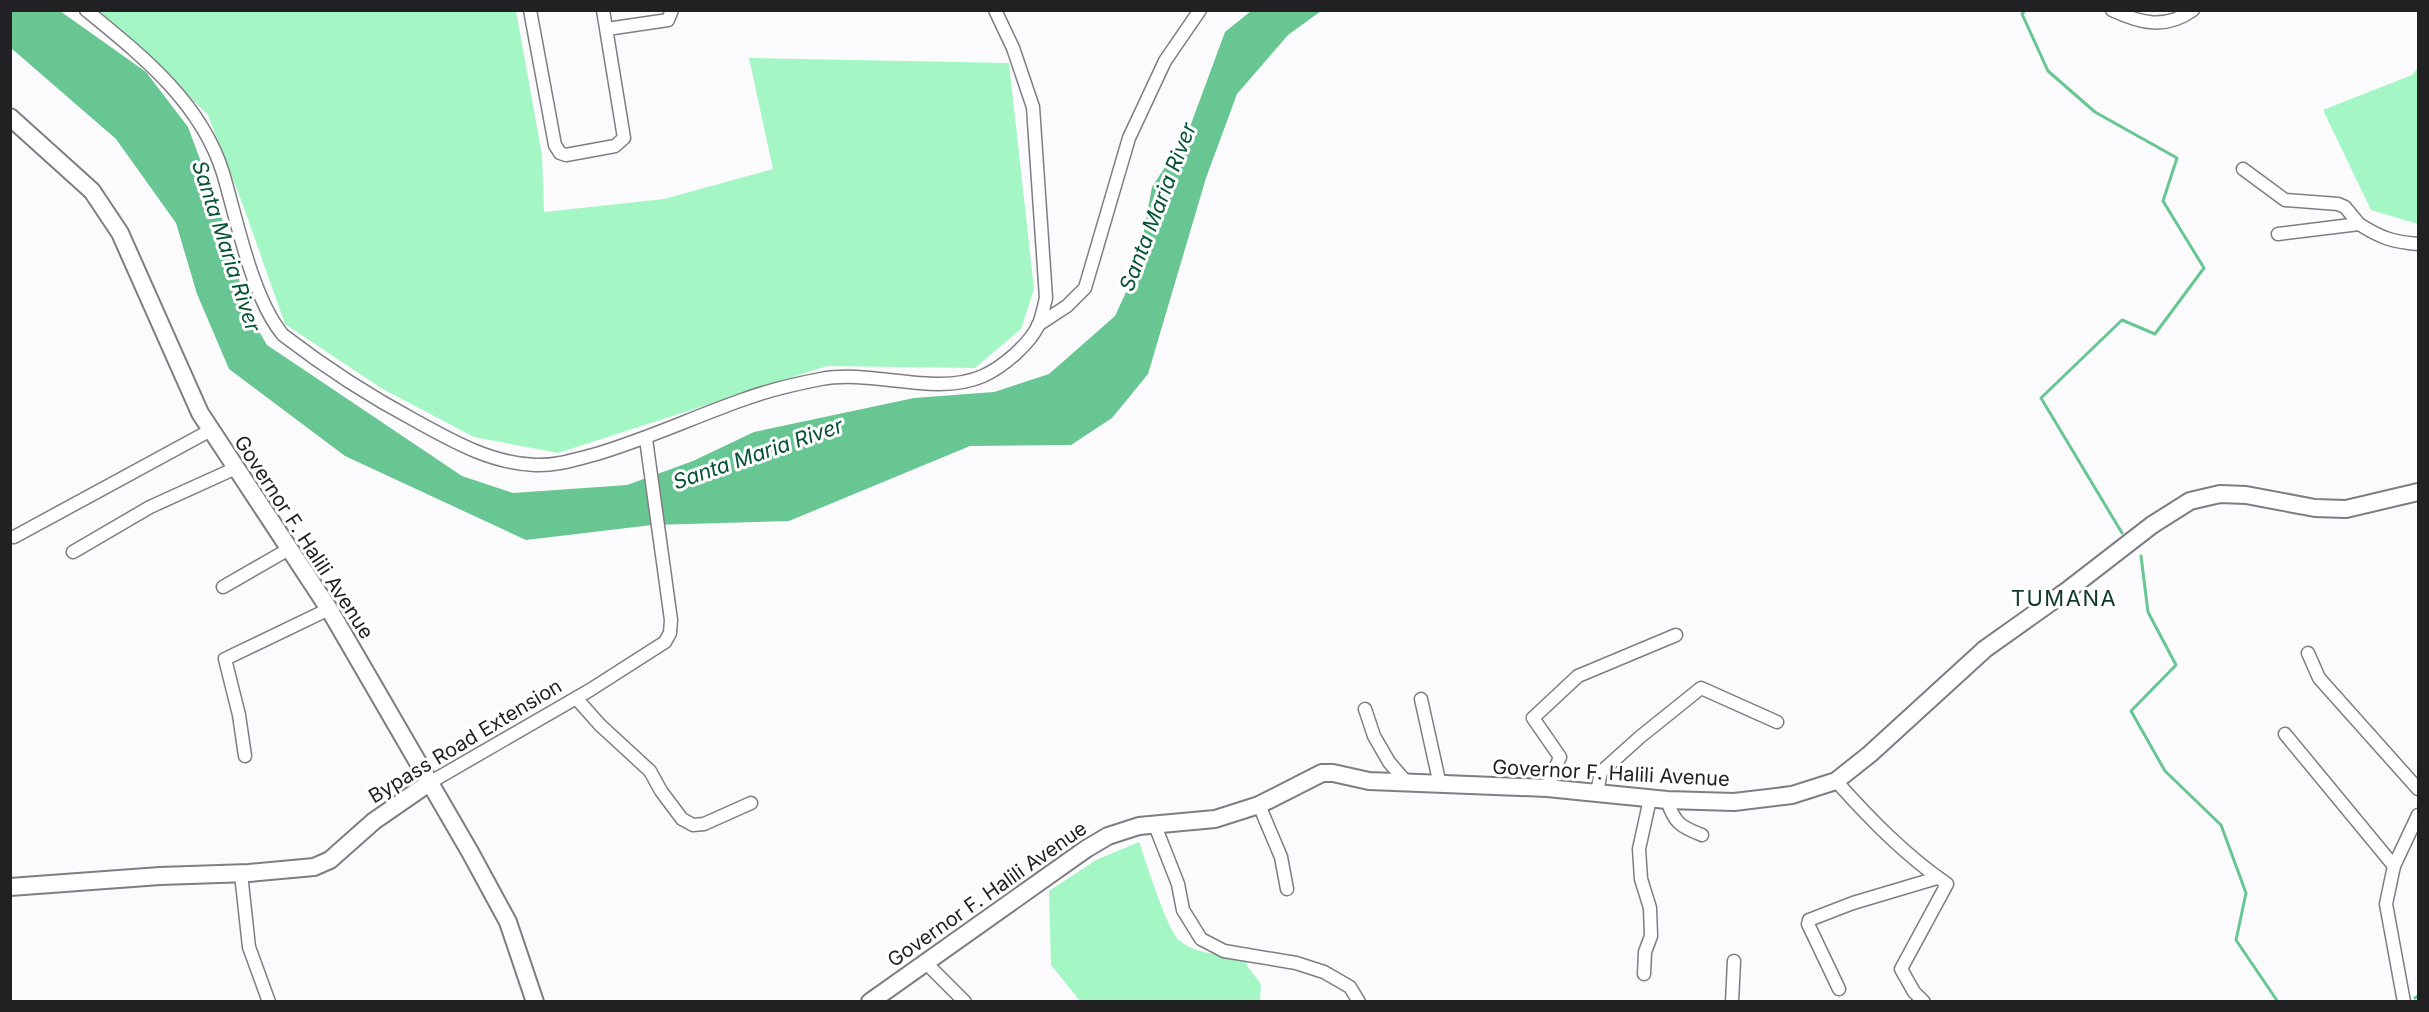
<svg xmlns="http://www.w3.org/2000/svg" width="2429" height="1012" viewBox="0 0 2429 1012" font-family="Inter,sans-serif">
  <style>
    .green { fill: #a4f6c5 }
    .water { fill: #67c692 }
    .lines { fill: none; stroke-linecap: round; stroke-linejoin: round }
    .stream { stroke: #67c692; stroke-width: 3 }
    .minor-casing { stroke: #7d7d84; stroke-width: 15 }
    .major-casing { stroke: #7d7d84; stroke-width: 20 }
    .minor { stroke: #fff; stroke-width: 12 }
    .major { stroke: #fff; stroke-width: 16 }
    .labels { text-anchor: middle; stroke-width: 6; stroke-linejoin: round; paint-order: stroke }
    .street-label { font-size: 20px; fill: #212123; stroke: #fff }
    .water-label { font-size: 21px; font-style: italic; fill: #035231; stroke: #fff }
    .quarter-label { font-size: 22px; letter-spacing: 1.5px; fill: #103a25; stroke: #fff }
  </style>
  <rect width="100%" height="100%" fill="#fbfbfe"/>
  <g class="green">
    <polygon points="99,11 516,11 542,155 544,212 664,199 773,169 749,58 1009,63 1034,289 1021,329 975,368 827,366 558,453 474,437 381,388 285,324 244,208 208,115"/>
    <polygon points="2418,68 2418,224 2371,210 2323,110 2412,75"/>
    <path d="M1139,842C1145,859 1168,932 1179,940C1196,955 1224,955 1246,958L1247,966L1261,984L1260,1001H1080L1051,965L1049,891L1096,860Z"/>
  </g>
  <polygon class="water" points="11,11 60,11 146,72 188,127 227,232 247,311 267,345 462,476 513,493 627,485 693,461 754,432 914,398 994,392 1049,374 1115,316 1137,268 1152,187 1188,132 1225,32 1251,11 1321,11 1288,35 1237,94 1206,178 1148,374 1112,418 1071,445 970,446 789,521 652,525 526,540 345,456 229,369 197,294 176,223 116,139 11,48"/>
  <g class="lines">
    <g class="stream">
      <polyline points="2025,10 2022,14 2048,71 2095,112 2177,158 2163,201 2204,268 2155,334 2122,320 2041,398 2122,533"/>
      <polyline points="2141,556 2148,612 2176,665 2131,711 2165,771 2221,825 2246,893 2236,940 2278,1002"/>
      <polyline points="2415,998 2418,996"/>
    </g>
    <g class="minor-casing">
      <g id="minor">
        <path d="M86,10C141,55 201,102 223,173C237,220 252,298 283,335C326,368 369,396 416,421C454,442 491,463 535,465C554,466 574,460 593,455C645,440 691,418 742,400C766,391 795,384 821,379C873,369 935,397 983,376C1003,367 1030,344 1039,324C1042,316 1044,306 1046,298L1033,107L1013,48L995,10"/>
        <polyline points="530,10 555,145 560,153 566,155 615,146 624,138 603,10"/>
        <path d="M2112,10C2140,23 2165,30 2193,10"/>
        <polyline points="607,29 668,20 672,10"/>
        <polyline points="2243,169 2285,200 2338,204 2345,207 2359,224"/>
        <path d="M2278,234L2359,224C2381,238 2393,242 2418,244"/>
        <polyline points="1038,325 1067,306 1085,288 1129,138 1165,61 1200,10"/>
        <polyline points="14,537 211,430"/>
        <polyline points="73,552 150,507 236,468"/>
        <polyline points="223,587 289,549"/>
        <polyline points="2308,653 2319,678 2418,789"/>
        <polyline points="576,698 600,725 650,771 661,791 682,819 693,825 704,824 751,803"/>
        <polyline points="1421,699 1440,785"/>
        <polyline points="1365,709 1374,736 1389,762 1407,783"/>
        <polyline points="2285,734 2394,866"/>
        <polyline points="245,756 239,715 225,659 329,609"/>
        <path d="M1836,781C1870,819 1905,855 1947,884L1901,969L1914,992L1924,1002"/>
        <polyline points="429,783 590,690 665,642 670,633 671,620 646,439"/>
        <polyline points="1547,788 1560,757 1533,718 1578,676 1676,635"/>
        <polyline points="1597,792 1601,772 1640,737 1701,688 1777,722"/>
        <path d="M1667,800C1674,823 1681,827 1702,835"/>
        <polyline points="1259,805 1281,857 1287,889"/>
        <polyline points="1154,823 1178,884 1183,910 1201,939 1224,951 1296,963 1324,972 1350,987 1359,1002"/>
        <polyline points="241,874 249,947 269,1002"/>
        <polyline points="926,963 965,1002"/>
        <polyline points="1644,974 1645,952 1651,936 1650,908 1641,879 1639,849 1650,799"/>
        <polyline points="1839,989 1808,924 1809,920 1853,903 1937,878"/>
        <polyline points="1732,1002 1734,961"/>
        <polyline points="2404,1002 2386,904 2394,866 2418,815"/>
      </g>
    </g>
    <g class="major-casing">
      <g id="major">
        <polyline points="10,117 92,191 120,233 200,413 329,609 470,852 508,922 535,1002"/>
        <polyline points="10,887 160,876 249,873 314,867 330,860 374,821 429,783"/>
        <polyline points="870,1002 1086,849 1108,836 1139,826 1215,819 1259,805 1322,773 1333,773 1369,781 1547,788 1667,800 1734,802 1792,795 1836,781 1870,754 1985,649 2068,590 2152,525 2190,501 2220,494 2246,495 2315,508 2346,509 2418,492"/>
      </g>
    </g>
    <use href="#minor" class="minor"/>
    <use href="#major" class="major"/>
  </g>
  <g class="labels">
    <g class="street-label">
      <text transform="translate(304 537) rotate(57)" y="7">Governor F. Halili Avenue</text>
      <text transform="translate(465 741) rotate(-31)" y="7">Bypass Road Extension</text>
      <text transform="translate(1611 773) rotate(3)" y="7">Governor F. Halili Avenue</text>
      <text transform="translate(987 894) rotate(-35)" y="7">Governor F. Halili Avenue</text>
    </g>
    <g class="water-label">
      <text transform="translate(1158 207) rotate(-69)" y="7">Santa Maria River</text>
      <text transform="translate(226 246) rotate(72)" y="7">Santa Maria River</text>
      <text transform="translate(758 454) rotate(-19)" y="7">Santa Maria River</text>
    </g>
    <g class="quarter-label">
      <text x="2064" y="606">TUMANA</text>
    </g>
  </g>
  <rect width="2429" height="1012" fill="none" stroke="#212123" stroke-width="24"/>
</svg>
